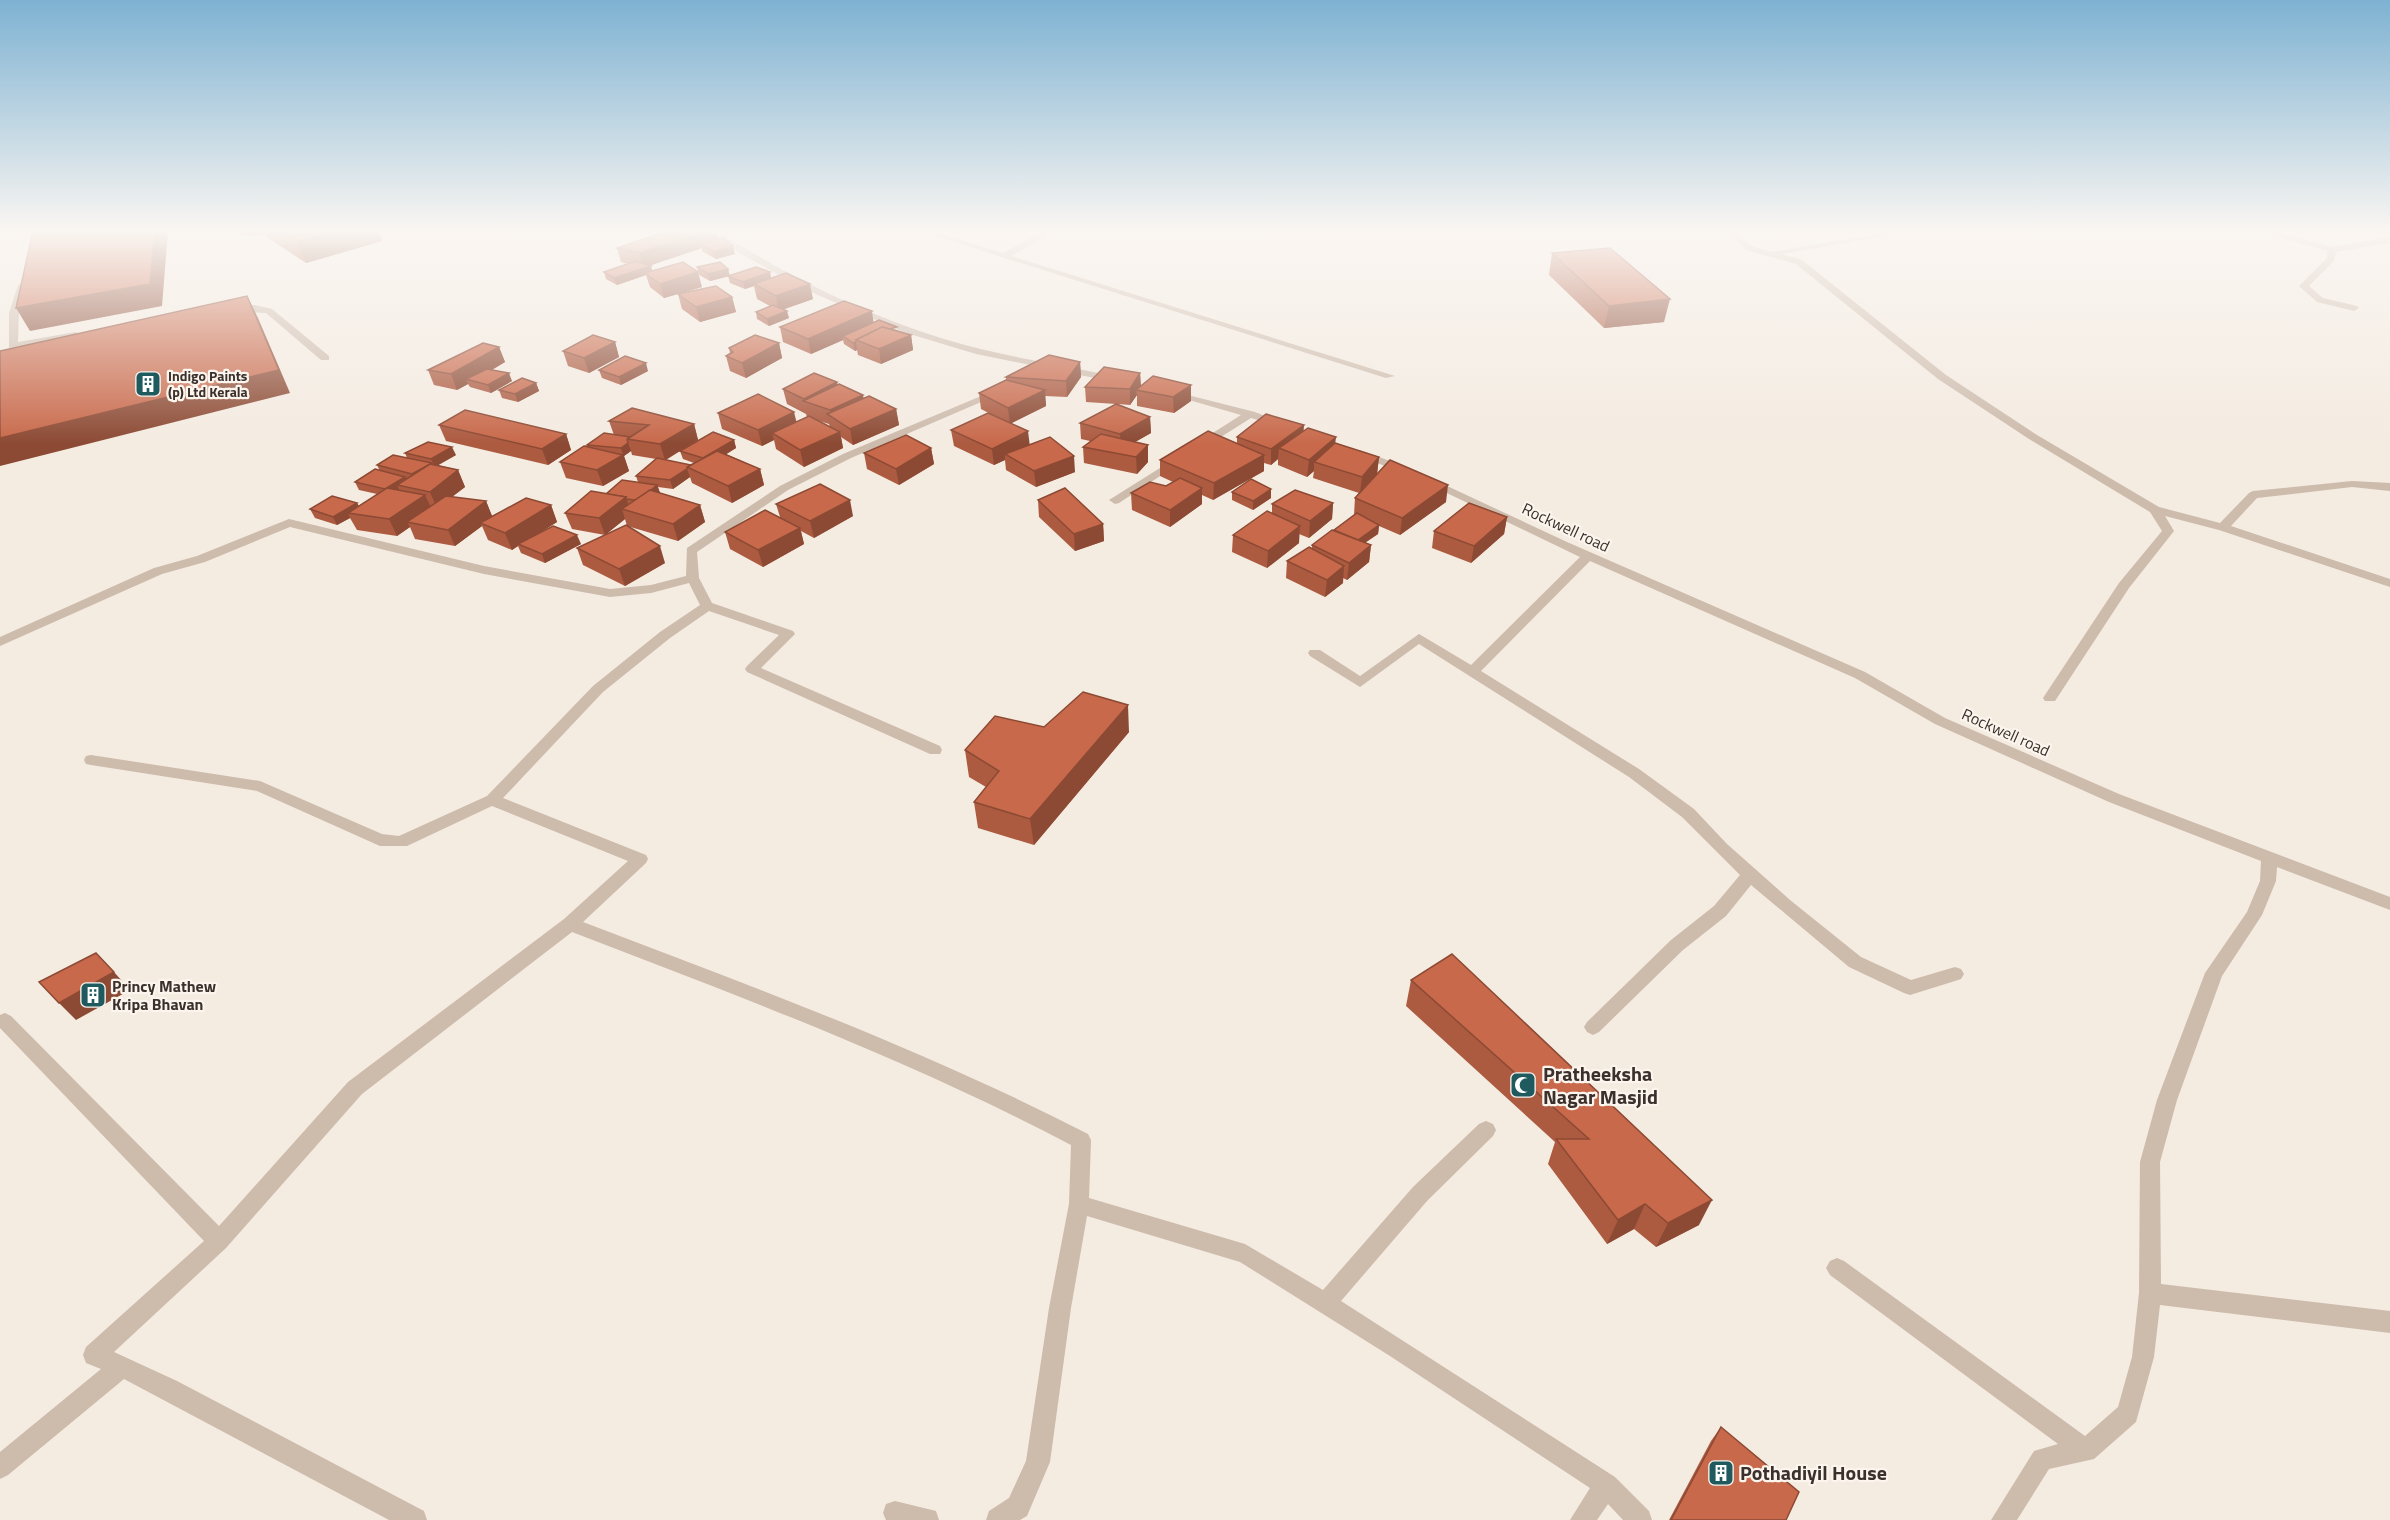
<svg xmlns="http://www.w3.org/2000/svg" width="2390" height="1520" viewBox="0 0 2390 1520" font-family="'Titillium Web',sans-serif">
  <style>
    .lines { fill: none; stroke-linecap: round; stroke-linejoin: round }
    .service { fill: #cdbbac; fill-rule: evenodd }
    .minor { fill: #cdbbac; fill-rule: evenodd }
    .wall { fill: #ac5a40; fill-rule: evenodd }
    .shaded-wall { fill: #8c4a34 }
    .building { fill: #c8694b; stroke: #8c4a34; stroke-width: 1.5 }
    .labels { text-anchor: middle; stroke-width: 4.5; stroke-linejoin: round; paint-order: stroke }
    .far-poi-label { font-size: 14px; font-weight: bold; fill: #3b302b; stroke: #fbf5ee; text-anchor: start }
    .street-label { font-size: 16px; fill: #3b302b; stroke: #fbf5ee }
    .poi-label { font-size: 16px; font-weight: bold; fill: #3b302b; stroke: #fbf5ee; text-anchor: start }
    .near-poi-label { font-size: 20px; font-weight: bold; fill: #3b302b; stroke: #fbf5ee; text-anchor: start }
  </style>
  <rect width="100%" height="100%" fill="#f4ebe1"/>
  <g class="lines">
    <g class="service">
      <polygon points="23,282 28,285 19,313 18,342 76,332 81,335 79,337 9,348 9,313 18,285"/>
      <path d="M255,305L272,309L329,356V360H321L266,313C254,311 237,315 228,309L233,306Z"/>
    </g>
    <g class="minor">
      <path d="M707,231H717C788,276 863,314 944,339C999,356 1057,364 1114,376L1119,379L1114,382L976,354L903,332L802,288L738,252Z"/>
      <polygon points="919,231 932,231 1003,253 1044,231 1055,231 1011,256 1395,376 1386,378"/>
      <polygon points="1726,231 1735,231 1752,246 1772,252 1894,231 1914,231 1782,254 1802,260 1946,375 2037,435 2159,507 2220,523 2249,493 2253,491 2352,481 2390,483 2390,491 2352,487 2257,498 2231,526 2390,579 2390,587 2219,530 2165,516 2174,531 2129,588 2055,701 2045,701 2043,698 2119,583 2162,531 2150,512 2029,439 1938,379 1796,264 1746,250"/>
      <polygon points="2258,231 2272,231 2332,247 2390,237 2390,243 2336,252 2334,261 2309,286 2323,298 2357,306 2359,308 2354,311 2317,302 2299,286 2327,258 2327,251"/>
      <polygon points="1168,390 1255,412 1287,424 1282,427 1251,418 1205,447 1197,447 1197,443 1241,415 1168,394"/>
      <path d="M993,391L1002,393L851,458L788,490L697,552L699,578L712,603L793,631L795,634L761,668L940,746L942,750L940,754H930L747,672L745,669L747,666L779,635L709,611L670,638L603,692L503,798L646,855L648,859L646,863L583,922C754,987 925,1050 1088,1134L1091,1140L1089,1198L1245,1244L1323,1290L1413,1187L1479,1124L1486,1121L1493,1124L1496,1130L1493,1136L1427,1201L1341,1301L1615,1477L1649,1511L1652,1520H1623L1608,1504L1597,1520H1570L1590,1488L1390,1356L1240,1262L1087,1216L1071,1308L1050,1462L1027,1516L1020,1520H986L989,1511L1009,1498L1026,1461L1049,1308L1069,1204L1071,1145C910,1060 741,997 572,932L362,1094L226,1248L114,1352L177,1381L424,1511L427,1520H389L124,1379L8,1475L0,1479V1452L101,1369L86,1363L83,1355L86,1347L204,1241L0,1028V1015L5,1013L11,1016L219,1226L348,1082L564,919L628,861L492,806L407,846H380L257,791L91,765L86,764L84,760L86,756L91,755L260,781L382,834L399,836L487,796L593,686L660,632L700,605L689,583L651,593L610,597L484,574L290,527L205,562L162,574L0,646V637L154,568L197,556L289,519L484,566L610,589L651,585L686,576L687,548L780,486L843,454Z"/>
      <polygon points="1360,450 1409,468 1411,470 1405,473 1401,472 1356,455 1354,453"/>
      <polygon points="1176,458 1182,461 1180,463 1119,503 1115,504 1109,500"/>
      <polygon points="1430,478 1567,542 1865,672 1945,718 2119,794 2390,897 2390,910 2277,867 2276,881 2262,915 2222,976 2177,1100 2160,1162 2161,1284 2390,1311 2390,1333 2160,1305 2154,1357 2136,1422 2094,1459 2049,1469 2017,1520 1991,1520 2034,1451 2058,1444 1830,1275 1826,1268 1830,1261 1837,1258 1844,1261 2085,1436 2118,1407 2132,1357 2139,1293 2140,1162 2157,1100 2205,973 2247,912 2260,881 2261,861 2109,802 1935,724 1855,678 1590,561 1481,671 1639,769 1694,809 1727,844 1790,900 1861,957 1911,980 1955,967 1961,969 1964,974 1961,979 1955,981 1910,995 1904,993 1849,967 1751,885 1726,916 1683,950 1599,1032 1593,1035 1587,1032 1584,1027 1587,1022 1671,940 1714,906 1740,875 1682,817 1629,777 1419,644 1360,687 1310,656 1308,653 1310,650 1320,650 1360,676 1419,634 1471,665 1580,557 1426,483 1424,481"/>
      <polygon points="895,1501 936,1511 939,1520 886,1520 883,1513 886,1504"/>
    </g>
  </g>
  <g class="wall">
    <polygon points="235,231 378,231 382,241 306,263 268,238 266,235 244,236"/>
    <polygon points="716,231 718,239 735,254 716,259 702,251 702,248 650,265 652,271 702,287 664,298 650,287 646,275 617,285 606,279 604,272 628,264 621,262 617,248"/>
    <polygon points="1552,253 1664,322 1604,328 1549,275"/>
    <polygon points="697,267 728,269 729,275 770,272 771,278 813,299 784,309 789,318 769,326 757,319 756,312 770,306 757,299 754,286 745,289 730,283 728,276 710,281 699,275"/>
    <polygon points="678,294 732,297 736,312 700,322 682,309"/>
    <polygon points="874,322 911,335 913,350 881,364 858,355 857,350 855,351 844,344 843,340 811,354 783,342 780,327"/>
    <polygon points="615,342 619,357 589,373 568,366 563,351"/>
    <polygon points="779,343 782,358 746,378 730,371 726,356 730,353 729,348"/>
    <polygon points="499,347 505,362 492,370 512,381 491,393 470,387 468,384 457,390 434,385 428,370"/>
    <polygon points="1080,362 1081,377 1067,397 1045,396 1046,406 1011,423 1029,444 1075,472 1036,487 1006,470 1005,460 994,465 954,446 951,430 998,418 981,409 979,393 1006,380 1006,377"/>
    <polygon points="599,370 648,371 621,385 602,378"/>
    <polygon points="1140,373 1141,387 1191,385 1191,401 1174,413 1137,406 1137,395 1130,405 1118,404 1150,417 1151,433 1135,442 1148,445 1148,462 1137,474 1084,463 1083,447 1090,441 1081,439 1080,423 1116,404 1086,402 1085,387"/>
    <polygon points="536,383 539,391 518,402 502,398 499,390"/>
    <path d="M837,385L863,399L896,409L899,425L853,445L841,437L843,448L804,467L776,449L774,440L762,446L722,429L718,413L796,422L807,417L806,414L787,404L783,389ZM816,420L829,424L830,427Z"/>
    <path d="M609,421L694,424L698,440L680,451L734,440L736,448L726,454L760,469L764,485L732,503L692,483L690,477L673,489L658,487L660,493L700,505L705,522L678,541L627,526L625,519L605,535L572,529L565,513L606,494L638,482L636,476L656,459L632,455L631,451L624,456L629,471L603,486L566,478L560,462L587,446V445L614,435ZM680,451L683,459L694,463L691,465L666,460Z"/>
    <polygon points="439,425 566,434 571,450 548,465 446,441"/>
    <polygon points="1304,431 1335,443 1379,457 1377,474 1446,502 1400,535 1379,526 1378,534 1365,543 1371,545 1369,562 1347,580 1343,578 1343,583 1325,597 1286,578 1287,561 1312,548 1312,545 1334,530 1354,515 1355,498 1359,493 1313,478 1314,471 1307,477 1278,465 1278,459 1271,465 1264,463 1264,471 1213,500 1202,495 1202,504 1170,527 1132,510 1131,493 1166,486 1173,482 1160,476 1160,460 1237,443 1237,437"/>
    <polygon points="931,448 934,464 899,485 867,469 864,453"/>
    <polygon points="405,453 456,455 438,465 458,470 465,487 452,497 486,501 492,517 551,505 557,522 541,532 581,544 545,563 521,553 518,546 512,550 488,540 482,526 455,546 415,539 410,527 397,536 357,530 350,518 337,525 315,518 310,509 357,503 359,506 377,494 359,490 355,482 380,471 377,465 407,458"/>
    <polygon points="1271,489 1271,498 1253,510 1232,500 1232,492"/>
    <polygon points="1038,500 1103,524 1104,541 1075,551 1039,517"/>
    <polygon points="1333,503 1332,519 1309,538 1299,534 1299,543 1267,568 1232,552 1233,535 1272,513 1272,504"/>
    <polygon points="776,504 853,516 814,538 801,531 804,544 763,567 730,549 725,532 780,517"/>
    <polygon points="1507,517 1504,534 1471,563 1432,548 1434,531"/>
    <polygon points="577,548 665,563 625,586 583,565"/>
    <polygon points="1044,727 1129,732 1034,845 978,828 974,802 986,787 969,777 965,750"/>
    <polygon points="1411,980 1699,1225 1656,1247 1634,1229 1607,1244 1548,1164 1555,1142 1406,1006"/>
    <polygon points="1721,1427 1786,1520 1669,1520 1711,1441"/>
  </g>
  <g class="shaded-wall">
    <polygon points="155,231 168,231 162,306 30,331 16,308"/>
    <polygon points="334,231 378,231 382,241 306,263 296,242"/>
    <polygon points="707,231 716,231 719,242 700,244 702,248 643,268 639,253"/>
    <polygon points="733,246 735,254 716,259 714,252"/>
    <polygon points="651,266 653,273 645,273 646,275 617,285 614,278"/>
    <polygon points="728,269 730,276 710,281 708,274"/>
    <polygon points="698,272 702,287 664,298 660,284"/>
    <polygon points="770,272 771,280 754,284 754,286 745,289 743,282"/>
    <polygon points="810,284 813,299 779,311 776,296"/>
    <polygon points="247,296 258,318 290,393 0,466 0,438"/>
    <polygon points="732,297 736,312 700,322 696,307"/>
    <polygon points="1670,299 1664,322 1604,328 1609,306"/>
    <polygon points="787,311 789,318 769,326 767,319"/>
    <polygon points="872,311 874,326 843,336 843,340 811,354 808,339"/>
    <polygon points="911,335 913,350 881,364 879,349"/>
    <polygon points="615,342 619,357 589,373 584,358"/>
    <polygon points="856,342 857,350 855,351 853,343"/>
    <polygon points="779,343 782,358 746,378 742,363"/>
    <polygon points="499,347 505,362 472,381 466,379 468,384 457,390 451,374"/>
    <polygon points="1080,362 1081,377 1067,397 1066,381"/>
    <polygon points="646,363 648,371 621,385 619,377"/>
    <polygon points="509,373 512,381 491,393 488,385"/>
    <polygon points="1140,373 1141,389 1136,390 1137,395 1130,405 1130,389"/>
    <polygon points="837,382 840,398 804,401 804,399"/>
    <polygon points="536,383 539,391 518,402 515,394"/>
    <polygon points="1191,385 1191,401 1174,413 1173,397"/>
    <polygon points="1045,390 1046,406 1010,424 1008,408"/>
    <polygon points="863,395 866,410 832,417 830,410"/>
    <polygon points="896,409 899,425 853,445 850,429"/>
    <polygon points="794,412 798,428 772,433 774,440 762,446 758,430"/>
    <polygon points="1150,417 1151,433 1121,450 1120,434"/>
    <polygon points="694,424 698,440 665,460 660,444"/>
    <polygon points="1304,425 1303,441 1279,448 1278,459 1271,465 1271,449"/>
    <polygon points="1028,431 1030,447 1005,454 1005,460 994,465 992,449"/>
    <polygon points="840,432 843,448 804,467 800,450"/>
    <polygon points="566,434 571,450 548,465 542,449"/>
    <polygon points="1336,437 1334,453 1314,462 1314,471 1307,477 1309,460"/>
    <polygon points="734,440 736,448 706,467 704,459"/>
    <polygon points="628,443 631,451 624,456 629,471 603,486 597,470 623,455 621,448"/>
    <polygon points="1148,445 1148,462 1137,474 1136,457"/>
    <polygon points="452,447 456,455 435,467 431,459"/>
    <polygon points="931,448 934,464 899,485 896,469"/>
    <polygon points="1264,455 1264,471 1213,500 1214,483"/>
    <polygon points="1074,456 1075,472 1036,487 1034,471"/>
    <polygon points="1379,457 1377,474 1360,493 1362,477"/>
    <polygon points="687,469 690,477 673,489 670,480"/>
    <polygon points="760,469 764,485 732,503 728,486"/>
    <polygon points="458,470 465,487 437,508 430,492"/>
    <polygon points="405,477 409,486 397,485 400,491 386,489"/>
    <polygon points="657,485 660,493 639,501"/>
    <polygon points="1448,485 1446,502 1400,535 1402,518"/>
    <polygon points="1202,488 1202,504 1170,527 1170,510"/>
    <polygon points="1271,489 1271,498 1253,510 1253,501"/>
    <polygon points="425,495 433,512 407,522 410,527 397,536 389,519"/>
    <polygon points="626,497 631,512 622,509 625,519 605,535 599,518"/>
    <polygon points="850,500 853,516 814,538 810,521"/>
    <polygon points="486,501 493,518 480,523 482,526 455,546 448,530"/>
    <polygon points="357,503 361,511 348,513 350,518 337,525 333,517"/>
    <polygon points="1333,503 1332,519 1309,538 1310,521"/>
    <polygon points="551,505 557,522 520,545 518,544 518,546 512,550 505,533"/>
    <polygon points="700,505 705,522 678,541 673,524"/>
    <polygon points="1507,517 1504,534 1471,563 1474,546"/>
    <polygon points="1103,524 1104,541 1075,551 1074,534"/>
    <polygon points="1379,525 1378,534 1355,549 1356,541"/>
    <polygon points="1300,526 1299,543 1267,568 1268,551"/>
    <polygon points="800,528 804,544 763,567 758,550"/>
    <polygon points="577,535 581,544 545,563 542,554"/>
    <polygon points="1371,545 1369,562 1347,580 1349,563"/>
    <polygon points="660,546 665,563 625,586 619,569"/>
    <polygon points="1344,566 1343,583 1325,597 1327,580"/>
    <polygon points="1128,705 1129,732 1034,845 1030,819"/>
    <polygon points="114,972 130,990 76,1020 59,1003"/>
    <polygon points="1712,1200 1699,1225 1656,1247 1668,1223"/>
    <polygon points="1645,1204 1634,1229 1607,1244 1618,1220"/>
  </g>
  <g class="building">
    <polygon points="33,231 155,231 150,284 16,308"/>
    <polygon points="279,231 334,231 296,242"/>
    <polygon points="667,231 707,231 639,253 617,248"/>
    <polygon points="723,238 733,246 714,252 700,244"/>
    <polygon points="1610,248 1670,299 1609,306 1552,253"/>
    <polygon points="636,261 651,266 614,278 604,272"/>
    <polygon points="683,262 698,272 660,284 645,273"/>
    <polygon points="720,262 728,269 708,274 697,267"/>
    <polygon points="756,267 770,272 743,282 728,276"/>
    <polygon points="786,273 810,284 776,296 754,284"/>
    <polygon points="716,286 732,297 696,307 678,294"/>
    <polygon points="247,296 279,370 0,438 0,351"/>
    <polygon points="844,301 872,311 808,339 780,327"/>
    <polygon points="773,305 787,311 767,319 756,312"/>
    <polygon points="879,320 897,327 890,329 882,327 856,340 856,342 853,343 843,336"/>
    <polygon points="882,327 911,335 879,349 856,340"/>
    <polygon points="593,335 615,342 584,358 563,351"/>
    <polygon points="755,335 779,343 742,363 726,356 733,352 729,348"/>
    <polygon points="483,343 499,347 451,374 428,370"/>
    <polygon points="1049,355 1080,362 1066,381 1006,377"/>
    <polygon points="625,356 646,363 619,377 599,370"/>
    <polygon points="1104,367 1140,373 1130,389 1085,387"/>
    <polygon points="487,369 509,373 488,385 466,379"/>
    <polygon points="814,373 837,382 804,399 783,389"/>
    <polygon points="1153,376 1191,385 1173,397 1136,390"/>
    <polygon points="522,378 536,383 515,394 499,390"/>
    <polygon points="1006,380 1045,390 1008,408 979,393"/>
    <polygon points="839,384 863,395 830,410 803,401"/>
    <polygon points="758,394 794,412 758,430 718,413"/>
    <polygon points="869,396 896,409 850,429 827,414"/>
    <polygon points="1116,404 1150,417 1120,434 1080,423"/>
    <polygon points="632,408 694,424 660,444 627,439 649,425 609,421"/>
    <polygon points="465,410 566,434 542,449 439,425"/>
    <polygon points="988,413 1028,431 992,449 951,430"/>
    <polygon points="1266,414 1304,425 1271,449 1237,437"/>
    <polygon points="809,416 840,432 800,450 772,433"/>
    <polygon points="1308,428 1336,437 1309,460 1279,448"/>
    <polygon points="1208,431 1264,455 1214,483 1160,460"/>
    <polygon points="713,432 734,440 703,458 680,451"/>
    <polygon points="604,433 630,437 627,439 628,443 621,448 587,445"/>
    <polygon points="1101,434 1148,445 1136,457 1083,447"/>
    <polygon points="906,435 931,448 896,469 864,453"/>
    <polygon points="1050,437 1074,456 1034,471 1005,454"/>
    <polygon points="428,442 452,447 431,459 405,453"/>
    <polygon points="1335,443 1379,457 1362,477 1314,462"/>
    <polygon points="584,446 623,455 597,470 560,462"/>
    <polygon points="717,451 760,469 728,486 687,467"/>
    <polygon points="393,455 432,463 412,474 377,465"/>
    <polygon points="657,458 691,465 687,467 687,469 670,480 636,476"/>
    <polygon points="1390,460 1448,485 1402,518 1355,498"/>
    <polygon points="430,464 458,470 430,492 397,485"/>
    <polygon points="375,469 405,477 385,489 355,482"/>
    <polygon points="1180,478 1202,488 1170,510 1131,493 1150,482 1166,486"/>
    <polygon points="1251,479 1271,489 1253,501 1232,492"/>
    <polygon points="622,480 657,485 651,490 650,490 635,500 626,499 626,497 606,494"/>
    <polygon points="820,484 850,500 810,521 776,504"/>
    <polygon points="387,488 425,495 389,519 348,513"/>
    <polygon points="1065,488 1103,524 1074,534 1038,500"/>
    <polygon points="650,490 700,505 673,524 622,509"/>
    <polygon points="1295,490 1333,503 1310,521 1272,504"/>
    <polygon points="591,491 626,497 599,518 565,513"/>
    <polygon points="332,496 357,503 333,517 310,509"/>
    <polygon points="446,496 486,501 448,530 407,522"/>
    <polygon points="526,498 551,505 505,533 480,523"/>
    <polygon points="1469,503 1507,517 1474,546 1434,531"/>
    <polygon points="765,510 800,528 758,550 725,532"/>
    <polygon points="1267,511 1300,526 1268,551 1233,535"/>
    <polygon points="1357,513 1379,525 1358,540 1334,530"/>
    <polygon points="626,525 660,546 619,569 577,548"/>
    <polygon points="553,526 577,535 542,554 518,544"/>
    <polygon points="1332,530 1371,545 1349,563 1312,545"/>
    <polygon points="1309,547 1344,566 1327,580 1287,561"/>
    <polygon points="1083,692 1128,705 1030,819 974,802 999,771 965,750 995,716 1044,727"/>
    <polygon points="96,953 114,972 59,1003 39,982"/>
    <polygon points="1452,954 1712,1200 1668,1223 1645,1204 1618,1220 1556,1139 1589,1139 1411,980"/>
    <polygon points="1721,1427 1799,1492 1786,1520 1671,1520"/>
  </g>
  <linearGradient id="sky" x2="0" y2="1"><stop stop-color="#7eb2d2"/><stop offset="0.52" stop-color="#faf6f2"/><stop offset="1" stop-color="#faf6f2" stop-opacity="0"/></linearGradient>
  <rect width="2390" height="444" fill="url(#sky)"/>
  <defs>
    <g id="building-square" transform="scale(1.35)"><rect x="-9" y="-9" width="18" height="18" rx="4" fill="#1f5a5e" stroke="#fbf5ee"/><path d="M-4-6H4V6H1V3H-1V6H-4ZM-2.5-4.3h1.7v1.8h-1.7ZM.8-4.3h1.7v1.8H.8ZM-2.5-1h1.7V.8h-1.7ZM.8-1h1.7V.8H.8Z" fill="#fff"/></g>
    <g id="mosque-square" transform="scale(1.35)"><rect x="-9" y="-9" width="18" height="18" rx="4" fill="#1f5a5e" stroke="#fbf5ee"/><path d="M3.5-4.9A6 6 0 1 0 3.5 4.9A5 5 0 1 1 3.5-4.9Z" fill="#fff"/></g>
  </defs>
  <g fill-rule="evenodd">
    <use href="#building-square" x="148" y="384"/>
    <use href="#building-square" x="93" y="995"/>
    <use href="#mosque-square" x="1523" y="1085"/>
    <use href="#building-square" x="1721" y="1473"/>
  </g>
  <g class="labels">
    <g class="far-poi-label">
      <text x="168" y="381">Indigo Paints<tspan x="168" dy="16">(p) Ltd Kerala</tspan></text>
    </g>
    <g class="street-label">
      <text transform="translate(1566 527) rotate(25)" y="6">Rockwell road</text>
      <text transform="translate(2006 732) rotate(24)" y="6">Rockwell road</text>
    </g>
    <g class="poi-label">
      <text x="112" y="992">Princy Mathew<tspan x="112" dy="18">Kripa Bhavan</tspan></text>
    </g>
    <g class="near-poi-label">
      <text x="1543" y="1081">Pratheeksha<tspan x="1543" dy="23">Nagar Masjid</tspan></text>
      <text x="1740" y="1480">Pothadiyil House</text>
    </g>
  </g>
</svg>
